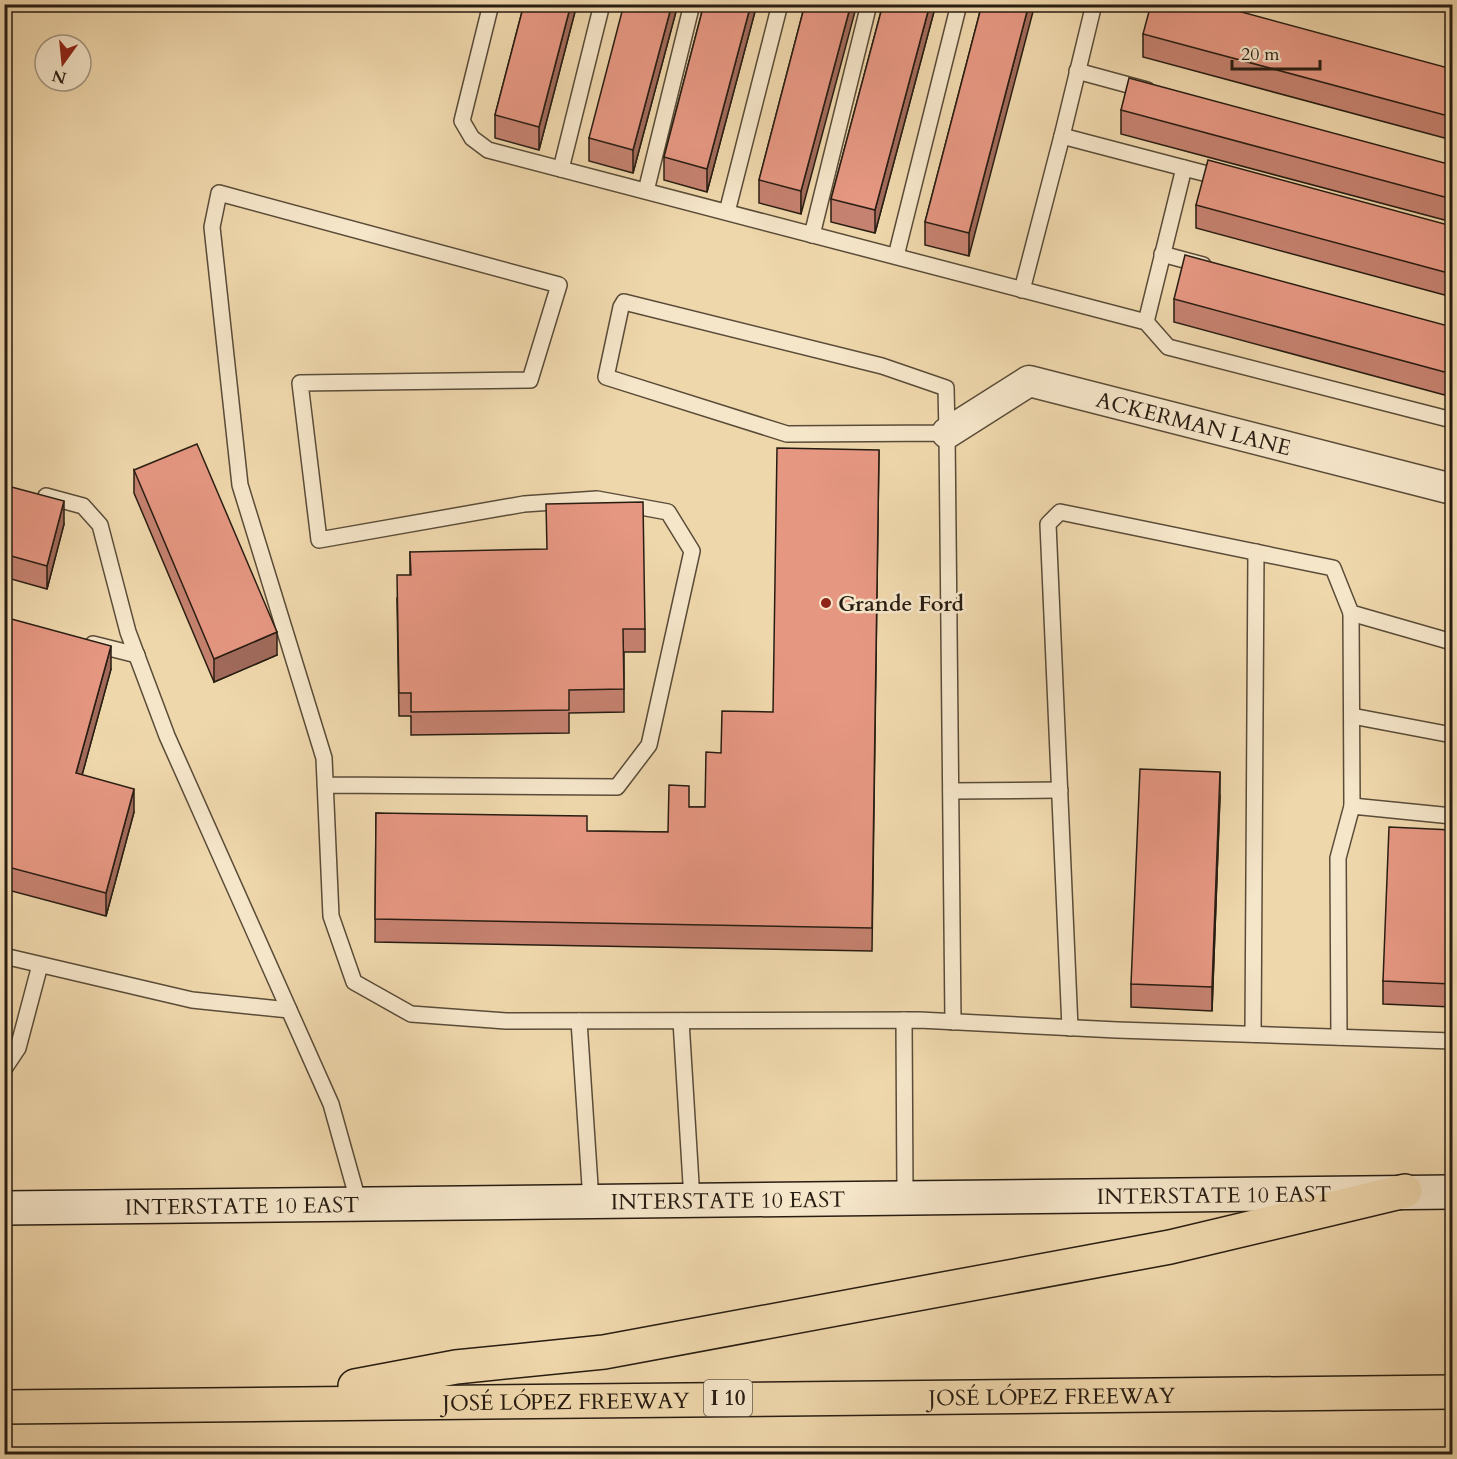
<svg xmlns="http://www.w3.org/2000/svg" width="1457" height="1459" viewBox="0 0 1457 1459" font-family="Cardo,serif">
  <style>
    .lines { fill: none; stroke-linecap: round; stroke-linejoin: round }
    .lane-casing { stroke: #5a4c38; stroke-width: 18 }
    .street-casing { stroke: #5a4c38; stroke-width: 33 }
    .secondary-casing { stroke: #281d12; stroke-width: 36 }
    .highway-casing { stroke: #281d12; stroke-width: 36 }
    .lane { stroke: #f5e5c9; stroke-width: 15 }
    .street { stroke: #f5e5c9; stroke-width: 30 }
    .secondary { stroke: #f5e5c9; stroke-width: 33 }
    .highway { stroke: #efd7ac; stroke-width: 33 }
    .wall { fill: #c68270; stroke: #281d12; stroke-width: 1.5 }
    .shaded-wall { fill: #a16a5b; stroke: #281d12; stroke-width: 1.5 }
    .building { fill: #e69782; stroke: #281d12; stroke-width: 1.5 }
    .poi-dot { fill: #8f2418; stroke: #f5e5c9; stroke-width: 2 }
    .labels { text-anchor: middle; stroke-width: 5; stroke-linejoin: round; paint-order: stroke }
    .shield { fill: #f5e5c9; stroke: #665949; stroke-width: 1.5 }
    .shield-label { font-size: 21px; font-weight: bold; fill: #281d12 }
    .street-label { font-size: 22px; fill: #281d12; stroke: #f5e5c9 }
    .poi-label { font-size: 22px; font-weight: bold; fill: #281d12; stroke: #f5e5c9; text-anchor: start }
  </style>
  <rect width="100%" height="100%" fill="#efd7ac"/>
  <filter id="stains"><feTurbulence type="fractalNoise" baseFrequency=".00333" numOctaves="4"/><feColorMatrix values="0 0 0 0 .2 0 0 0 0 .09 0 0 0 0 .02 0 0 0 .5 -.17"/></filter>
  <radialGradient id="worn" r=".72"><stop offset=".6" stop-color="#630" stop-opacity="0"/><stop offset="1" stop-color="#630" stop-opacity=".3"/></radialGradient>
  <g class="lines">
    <g class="lane-casing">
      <g id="lane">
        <polyline points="491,4 462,121 472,138 488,150 1146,322 1168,347 1452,420"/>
        <polyline points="1094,4 1062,136 1184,168 1146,322"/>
        <polyline points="1077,71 1147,90"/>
        <polyline points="1184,168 1223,178"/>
        <polyline points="561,169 602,4"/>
        <polyline points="646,191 692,4"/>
        <polyline points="727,212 780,4"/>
        <polyline points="812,235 869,4"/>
        <polyline points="1162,254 1203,265"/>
        <polyline points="896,256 959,4"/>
        <polyline points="1022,290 1062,136"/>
        <polyline points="947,433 787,434 606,377 621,307 624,302 882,366 946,388 947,433 953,1022"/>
        <polyline points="46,496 83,506 100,525 128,632 167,736 331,1104 359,1204"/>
        <polyline points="1351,613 1352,806"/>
        <polyline points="93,644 137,655"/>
        <polyline points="1352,716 1452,735"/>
        <polyline points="325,785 617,787 649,745 692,551 668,512 597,499 524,504 319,540 300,383 530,380 559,285 219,193 212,227 240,485 324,758 331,916 354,982 411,1014 506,1021 919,1020 1117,1030 1452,1041"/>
        <polyline points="951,791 1060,790"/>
        <polyline points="4,956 192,1000 289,1010"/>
        <polyline points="904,1020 905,1197"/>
        <polyline points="579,1021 591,1201"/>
        <polyline points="681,1021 692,1200"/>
        <polyline points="1070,1028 1048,524 1060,512 1333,568 1351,613 1452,642"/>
        <polyline points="1253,1034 1256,552"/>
        <polyline points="1339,1037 1338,858 1352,806 1452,816"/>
        <polyline points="4,1069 18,1048 40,965"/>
      </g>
    </g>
    <g class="street-casing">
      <g id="street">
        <path id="s1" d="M947,433L1029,381L1452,489"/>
      </g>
    </g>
    <g class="secondary-casing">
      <g id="secondary">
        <path id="s2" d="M4,1208L1452,1192"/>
      </g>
    </g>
    <g class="highway-casing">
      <g id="highway">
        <polyline points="355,1386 456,1367 604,1352 1170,1247 1405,1191"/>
        <path id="s3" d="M4,1407L1452,1392"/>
      </g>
    </g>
    <use href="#lane" class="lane"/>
    <use href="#street" class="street"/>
    <use href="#secondary" class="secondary"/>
    <use href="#highway" class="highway"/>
  </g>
  <g class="wall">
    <polygon points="524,4 577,4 539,150 495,138 495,115"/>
    <polygon points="678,4 633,173 589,161 589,138"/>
    <polygon points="704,4 757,4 707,192 664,180 664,157"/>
    <polygon points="805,4 801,214 759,203 759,180"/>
    <polygon points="883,4 936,4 875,233 831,222 831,199"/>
    <polygon points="982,4 969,256 925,245 925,222"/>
    <polygon points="1143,34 1452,69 1452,140 1143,57"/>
    <polygon points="1121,110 1452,165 1452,222 1121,134"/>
    <polygon points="1196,205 1452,226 1452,297 1196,228"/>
    <polygon points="1174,299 1452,327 1452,397 1174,322"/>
    <polygon points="879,450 872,951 375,942 376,813 587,831 668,832 689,807 705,807 721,753 773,712"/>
    <polygon points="134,470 277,655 214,682 134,493"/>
    <polygon points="4,485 64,524 47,589 4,577"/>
    <polygon points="410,552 645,629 645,652 624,652 624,712 569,713 569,733 411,735 411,716 399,716 397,598 410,575"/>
    <polygon points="4,617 111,669 82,775 134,812 106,916 4,889"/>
    <polygon points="1220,795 1212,1011 1131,1007 1131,984"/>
    <polygon points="1452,830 1452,1007 1383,1004 1383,981"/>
  </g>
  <g class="shaded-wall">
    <polygon points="571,4 577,4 539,150 539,127"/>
    <polygon points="672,4 678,4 633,173 633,150"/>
    <polygon points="751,4 757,4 707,192 707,169"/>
    <polygon points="851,4 857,4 801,214 801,191"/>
    <polygon points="930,4 936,4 875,233 875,210"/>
    <polygon points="1029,4 1035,4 969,256 969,233"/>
    <polygon points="64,501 64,524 47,589 47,566"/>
    <polygon points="277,632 277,655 214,682 214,659"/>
    <polygon points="111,646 111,669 76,797 76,773"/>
    <polygon points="1220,772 1220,795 1212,1011 1212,987"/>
    <polygon points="134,789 134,812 106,916 106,893"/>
  </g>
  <g class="building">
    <polygon points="524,4 571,4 539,127 495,115"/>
    <polygon points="624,4 672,4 633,150 589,138"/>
    <polygon points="704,4 751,4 707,169 664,157"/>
    <polygon points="805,4 851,4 801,191 759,180"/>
    <polygon points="883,4 930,4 875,210 831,199"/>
    <polygon points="982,4 1029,4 969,233 925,222"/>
    <polygon points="1151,4 1212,4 1452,69 1452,117 1143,34"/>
    <polygon points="1129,78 1452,165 1452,199 1121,110"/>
    <polygon points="1208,160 1452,226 1452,274 1196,205"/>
    <polygon points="1185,255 1452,327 1452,374 1174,299"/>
    <polygon points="197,444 277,632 214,659 134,470"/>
    <polygon points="777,448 879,450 872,928 375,919 376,813 587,816 587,831 668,832 669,785 689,786 689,807 705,807 706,752 721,753 722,711 773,712"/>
    <polygon points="4,485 64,501 47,566 4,554"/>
    <polygon points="643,502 645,629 623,629 624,689 569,690 569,710 411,712 411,693 399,693 397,575 411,575 410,552 547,549 546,504"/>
    <polygon points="4,617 111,646 76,773 134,789 106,893 4,866 4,838 9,820 4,819"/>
    <polygon points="1140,769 1220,772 1212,987 1131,984"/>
    <polygon points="1389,827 1452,830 1452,984 1383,981"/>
  </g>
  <circle class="poi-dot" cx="826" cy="603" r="6"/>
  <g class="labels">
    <rect class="shield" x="704" y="1380" width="48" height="36" rx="4.5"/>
    <g class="shield-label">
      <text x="728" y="1405">I 10</text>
    </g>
    <g class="street-label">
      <text dy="8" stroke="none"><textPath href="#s1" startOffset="267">ACKERMAN LANE</textPath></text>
      <text dy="8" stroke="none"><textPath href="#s2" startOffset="1210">INTERSTATE 10 EAST</textPath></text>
      <text dy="8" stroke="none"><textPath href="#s2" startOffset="724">INTERSTATE 10 EAST</textPath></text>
      <text dy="8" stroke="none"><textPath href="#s2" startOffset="238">INTERSTATE 10 EAST</textPath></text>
      <text dy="8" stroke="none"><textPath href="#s3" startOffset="1048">JOSÉ LÓPEZ FREEWAY</textPath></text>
      <text dy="8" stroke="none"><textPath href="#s3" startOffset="562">JOSÉ LÓPEZ FREEWAY</textPath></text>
    </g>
    <g class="poi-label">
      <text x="838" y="611">Grande Ford</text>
    </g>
  </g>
  <rect width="1457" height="1459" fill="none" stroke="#efd7ac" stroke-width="24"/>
  <rect x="6" y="6" width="1445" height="1447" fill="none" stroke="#281d12" stroke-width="3"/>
  <rect x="12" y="12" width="1433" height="1435" fill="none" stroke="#281d12" stroke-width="1.5"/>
  <g transform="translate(63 63) rotate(195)"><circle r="28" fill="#f5e5c9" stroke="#a39580" stroke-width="1.5"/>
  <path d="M0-4.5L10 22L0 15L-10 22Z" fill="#8f2418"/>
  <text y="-9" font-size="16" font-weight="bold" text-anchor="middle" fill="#281d12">N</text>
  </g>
  <path d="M1232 60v9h88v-9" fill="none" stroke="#281d12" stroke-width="3"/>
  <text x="1241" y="60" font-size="18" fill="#281d12" stroke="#f5e5c9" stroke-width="4.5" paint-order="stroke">20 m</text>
  <rect width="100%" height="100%" filter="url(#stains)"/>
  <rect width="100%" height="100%" fill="url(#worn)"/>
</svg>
